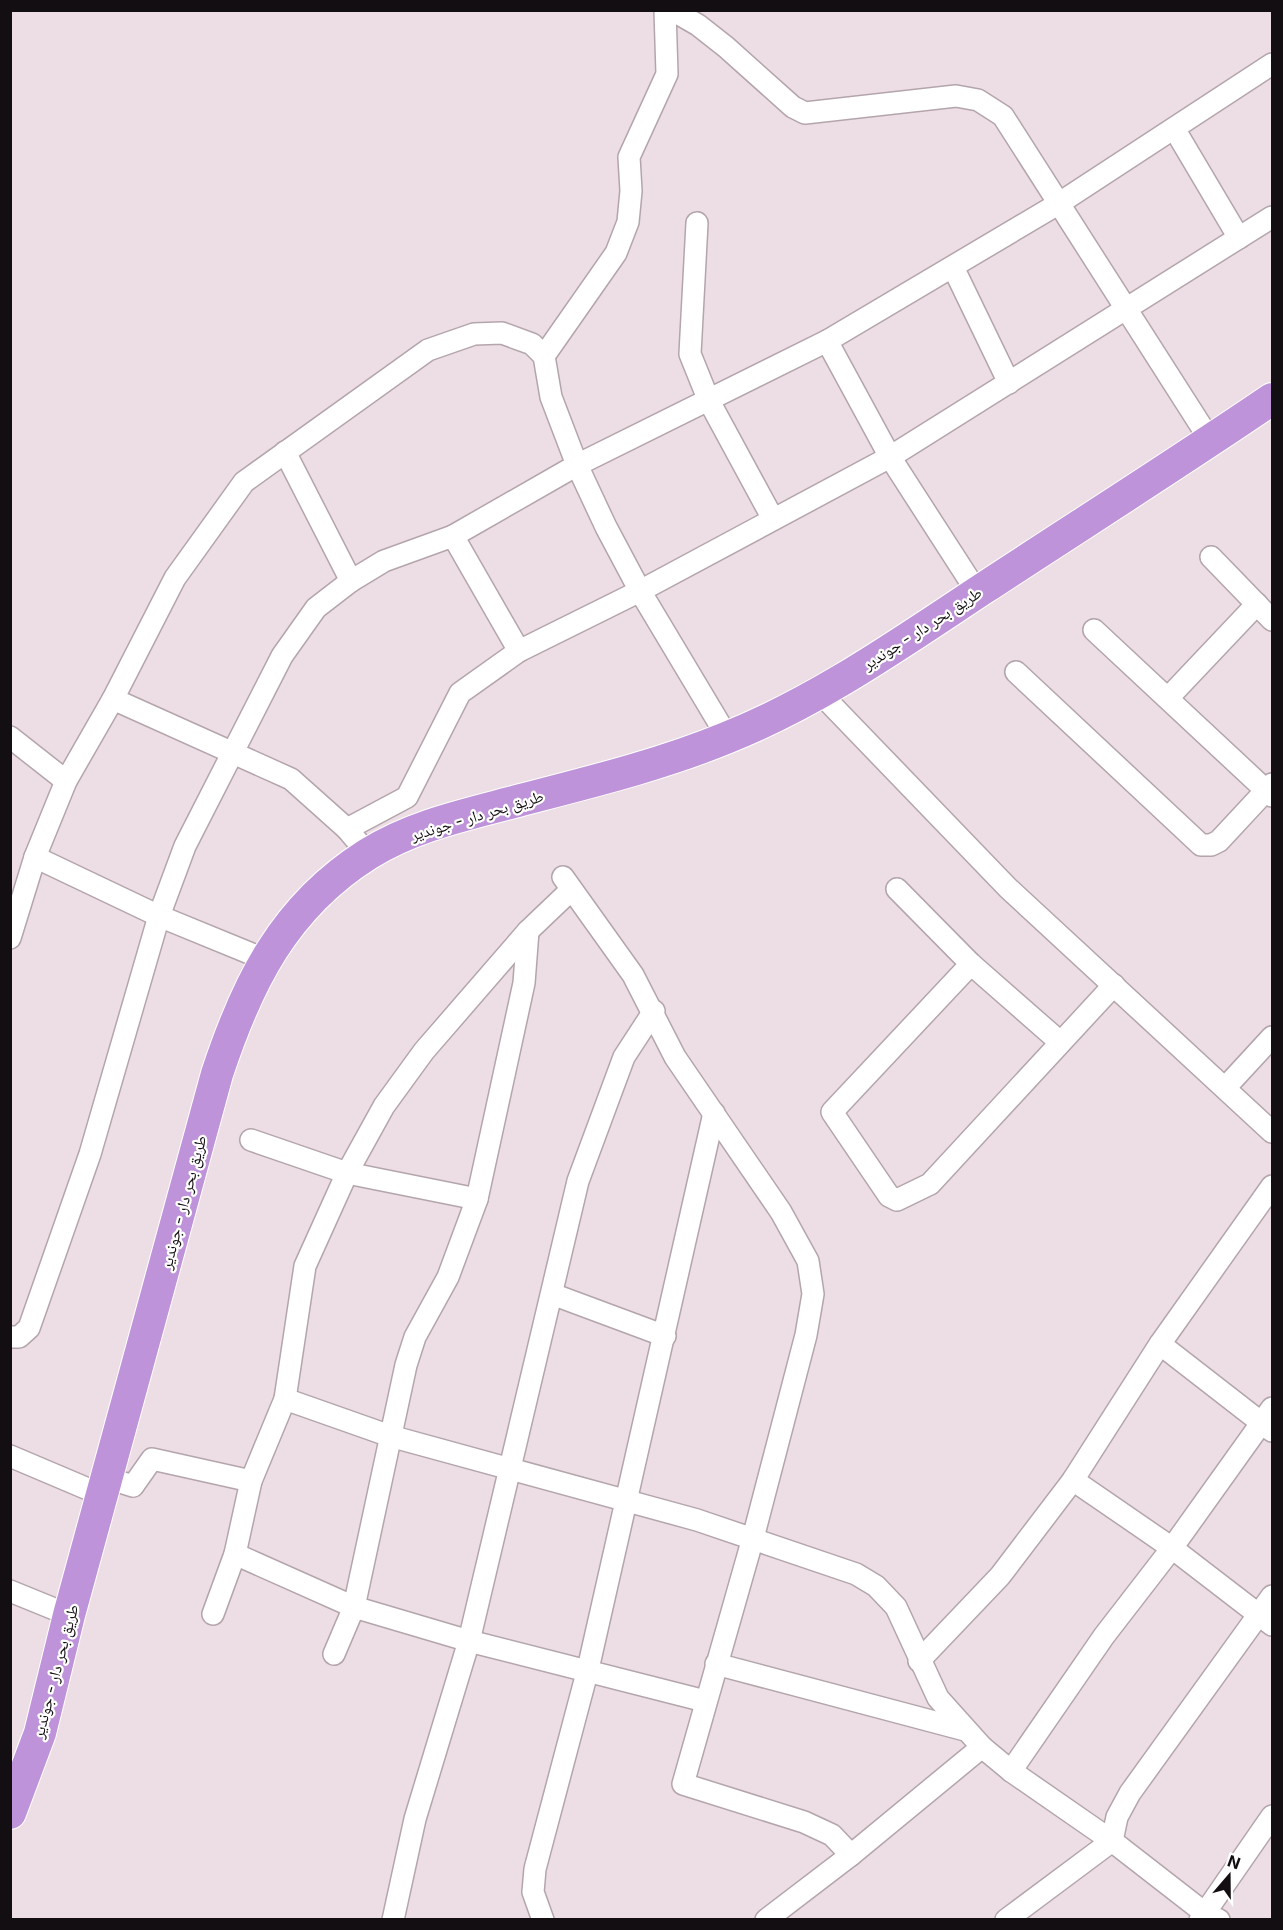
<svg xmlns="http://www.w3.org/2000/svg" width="1283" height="1930" viewBox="0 0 1283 1930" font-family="Inter,'Noto Naskh Arabic',sans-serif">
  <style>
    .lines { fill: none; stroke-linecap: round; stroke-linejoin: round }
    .minor-casing { stroke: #b4a5ac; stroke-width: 24 }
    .highway-casing { stroke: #fff; stroke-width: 34 }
    .minor { stroke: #fff; stroke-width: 21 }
    .highway { stroke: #bf93d9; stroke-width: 32 }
    .labels { text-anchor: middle; stroke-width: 4.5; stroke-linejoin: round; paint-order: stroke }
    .street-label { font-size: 16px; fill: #130e11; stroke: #fff }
  </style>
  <rect width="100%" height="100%" fill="#eddee5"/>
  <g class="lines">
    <g class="minor-casing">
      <g id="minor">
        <polyline points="672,10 698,25 726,47 793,107 805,113 956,96 978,100 1003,116 1210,440"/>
        <polyline points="1175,130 1239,238"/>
        <polyline points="697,223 690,354 709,401 773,519"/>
        <polyline points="953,267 1009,383"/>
        <polyline points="827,341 890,457 977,592"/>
        <polyline points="544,356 616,253 628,222 631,191 629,157 667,74 665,10"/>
        <polyline points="285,452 351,581 384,561 453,536 577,465 827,341 1058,204 1272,64"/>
        <polyline points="453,536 519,651"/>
        <polyline points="1211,557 1272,620"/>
        <polyline points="1094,630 1272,796"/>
        <polyline points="1016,672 1201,845 1211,845 1219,841 1272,784"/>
        <polyline points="820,693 1008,888 1272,1132"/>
        <polyline points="1168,698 1257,604"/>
        <polyline points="113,699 291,779 347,829"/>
        <polyline points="10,737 66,781"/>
        <polyline points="368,854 347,829 407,797 460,693 519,651 640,591 890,457 1272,217"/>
        <polyline points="35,857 159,916 264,959"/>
        <polyline points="563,877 633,975 675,1057 781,1212 808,1261 813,1294 806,1335 753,1538 683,1784 804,1822 832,1835 851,1855"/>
        <polyline points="897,889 971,964 1060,1042"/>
        <polyline points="10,938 35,857 66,781 113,699 175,578 244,482 428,350 474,334 502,333 532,344 544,356 551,397 577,465 606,527 640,591 728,738"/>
        <polyline points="971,964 832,1112 889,1196 897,1200 930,1184 1114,985"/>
        <polyline points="1225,1088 1272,1037"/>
        <polyline points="251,1140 347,1173 477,1199"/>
        <polyline points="552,1294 665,1336"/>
        <polyline points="10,1337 19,1337 29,1328 90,1154 159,916 185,846 282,656 316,608 351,581"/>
        <polyline points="1160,1344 1272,1431"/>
        <polyline points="285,1399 390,1436 697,1520 856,1574 876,1586 896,1607 938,1698 982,1747 851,1855 766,1920"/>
        <polyline points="10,1456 102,1495"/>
        <polyline points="107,1478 133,1486 152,1459 251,1481"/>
        <polyline points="1073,1480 1172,1548 1272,1625"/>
        <polyline points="235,1554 354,1607 469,1641 705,1701"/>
        <polyline points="10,1591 69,1615"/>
        <polyline points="213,1614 235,1554 251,1481 285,1399 305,1266 347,1173 384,1106 424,1051 528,931 571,890"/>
        <polyline points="334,1654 354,1607 406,1365 415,1337 448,1277 477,1199 524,983 528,931"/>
        <polyline points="919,1661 1000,1576 1073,1480 1160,1344 1272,1186"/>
        <polyline points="716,1664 965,1730"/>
        <polyline points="982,1747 1011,1771 1112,1841 1206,1914 1219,1920"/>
        <polyline points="1011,1771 1104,1636 1172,1548 1272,1408"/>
        <polyline points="393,1920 415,1819 469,1641 578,1181 624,1057 654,1011"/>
        <polyline points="543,1920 533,1892 535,1869 588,1669 714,1113"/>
        <polyline points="1006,1920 1112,1841 1117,1817 1130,1793 1272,1596"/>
        <polyline points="1200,1920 1272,1816"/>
      </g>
    </g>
    <g class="highway-casing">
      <path id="highway" d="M10,1813L40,1733L69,1615L217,1074C247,983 284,907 368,854C414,825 469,814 521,800C590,782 660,765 726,738C819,701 902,642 984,588C1080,525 1178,463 1272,399"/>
    </g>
    <use href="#minor" class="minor"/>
    <use href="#highway" class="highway"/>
  </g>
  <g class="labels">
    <g class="street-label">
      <text transform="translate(922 628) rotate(-33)" y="6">طريق بحر دار - جوندير</text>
      <text transform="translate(477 815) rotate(-17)" y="6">طريق بحر دار - جوندير</text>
      <text transform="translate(183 1202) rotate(-75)" y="6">طريق بحر دار - جوندير</text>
      <text transform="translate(55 1671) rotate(-75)" y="6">طريق بحر دار - جوندير</text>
    </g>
  </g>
  <rect width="1283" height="1930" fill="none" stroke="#130e11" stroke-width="24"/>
  <g transform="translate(1229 1876) rotate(20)" stroke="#ffffff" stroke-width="4.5" paint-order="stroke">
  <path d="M0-4.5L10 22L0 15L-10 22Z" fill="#130e11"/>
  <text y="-9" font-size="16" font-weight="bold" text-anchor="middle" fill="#130e11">N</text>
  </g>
</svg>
